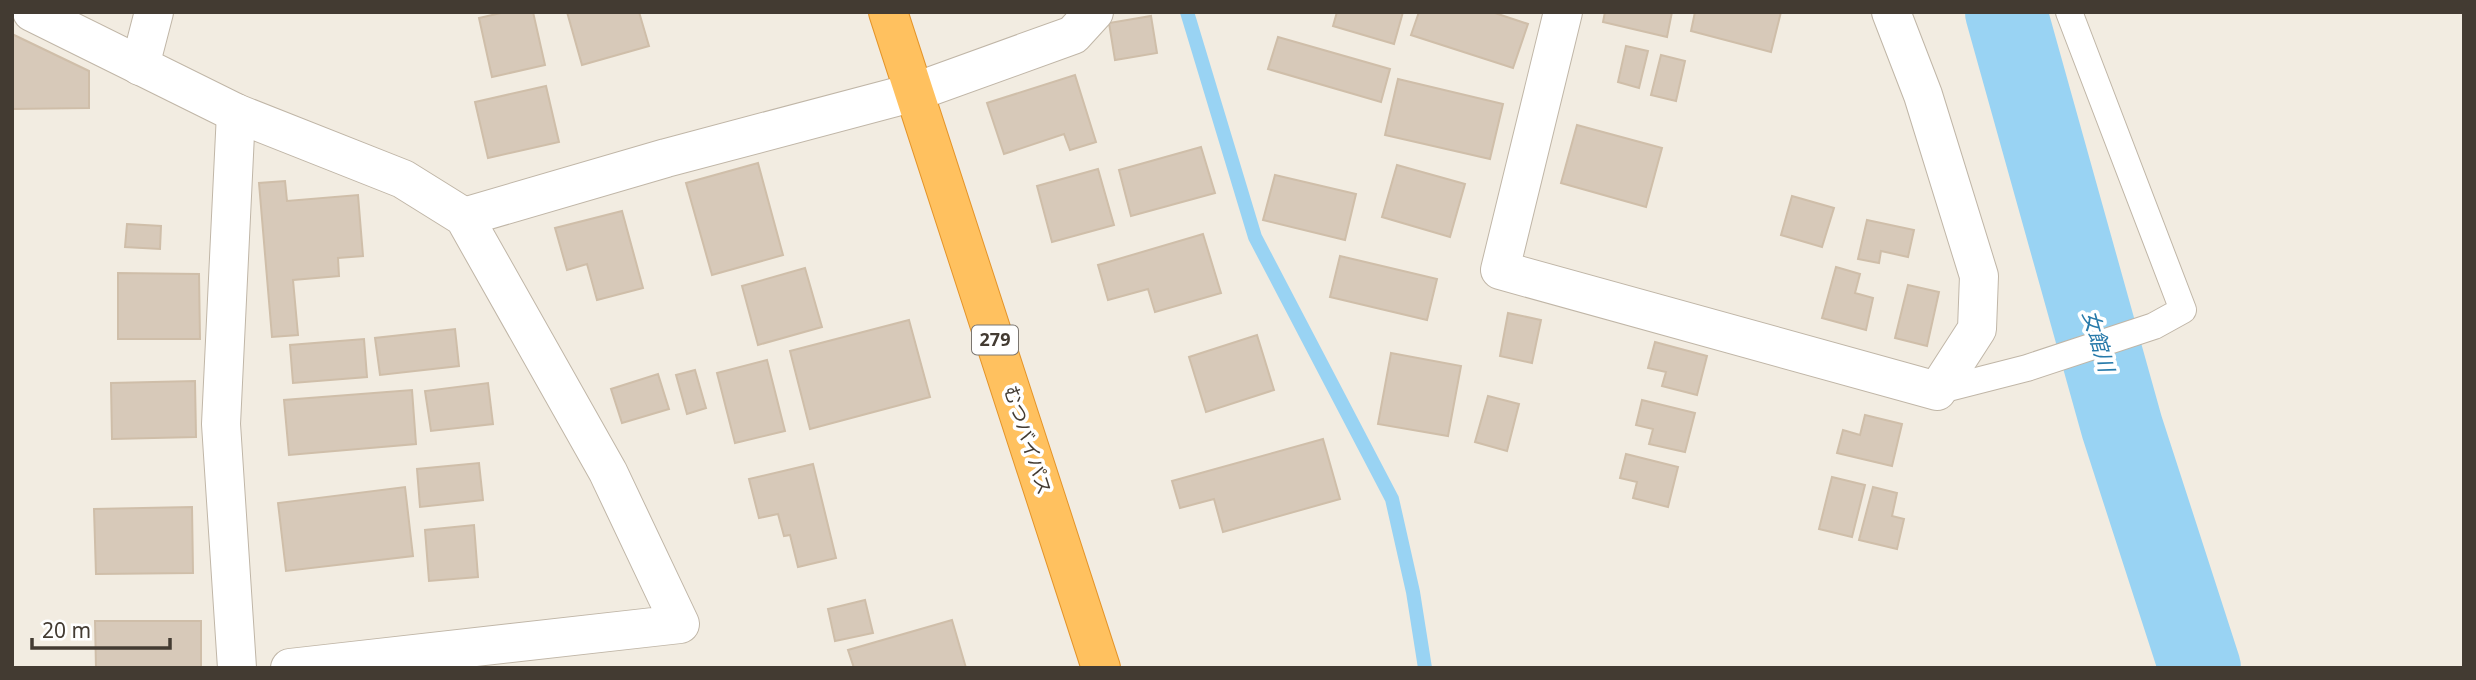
<svg xmlns="http://www.w3.org/2000/svg" width="2476" height="680" viewBox="0 0 2476 680" font-family="'Noto Sans','Noto Sans JP',sans-serif">
  <style>
    .lines { fill: none; stroke-linecap: round; stroke-linejoin: round }
    .stream { stroke: #99d3f3; stroke-width: 14 }
    .river { stroke: #99d3f3; stroke-width: 82 }
    .building { fill: #d7c9b9; stroke: #cfbea9; stroke-width: 2 }
    .lane-casing { stroke: #c0b6a7; stroke-width: 28 }
    .street-casing { stroke: #c0b6a7; stroke-width: 40 }
    .highway-casing { stroke: #e49429; stroke-width: 40 }
    .lane { stroke: #fff; stroke-width: 26 }
    .street { stroke: #fff; stroke-width: 38 }
    .highway { stroke: #ffc15f; stroke-width: 38 }
    .labels { text-anchor: middle; stroke-width: 7; stroke-linejoin: round; paint-order: stroke }
    .shield { fill: #fff; stroke: #7b7670; stroke-width: 2 }
    .shield-label { font-size: 18px; font-weight: bold; fill: #433b32 }
    .street-label { font-size: 19px; fill: #433b32; stroke: #fff }
    .water-label { font-size: 21px; font-style: italic; fill: #277aaa; stroke: #fff }
  </style>
  <rect width="100%" height="100%" fill="#f2ece1"/>
  <g class="lines">
    <polyline class="stream" points="1187,12 1255,237 1392,499 1413,592 1425,668"/>
    <polyline class="river" points="2006,12 2122,427 2200,668"/>
  </g>
  <g class="building">
    <polygon points="505,12 533,12 545,65 492,77 479,18"/>
    <polygon points="567,12 639,12 649,46 582,65"/>
    <polygon points="1337,12 1403,12 1394,44 1333,26"/>
    <polygon points="1419,12 1492,12 1528,24 1513,68 1411,35"/>
    <polygon points="1605,12 1672,12 1667,37 1603,22"/>
    <polygon points="1695,12 1781,12 1771,52 1691,31"/>
    <polygon points="1151,16 1157,53 1115,60 1109,23"/>
    <polygon points="12,34 89,71 89,108 12,109"/>
    <polygon points="1278,37 1390,69 1381,102 1268,69"/>
    <polygon points="1626,46 1648,51 1639,88 1618,82"/>
    <polygon points="1661,55 1685,61 1676,101 1651,95"/>
    <polygon points="1075,75 1096,142 1070,150 1064,134 1004,154 987,103"/>
    <polygon points="1398,79 1503,104 1490,159 1385,135"/>
    <polygon points="546,86 559,142 488,158 475,102"/>
    <polygon points="1577,125 1662,148 1646,207 1561,183"/>
    <polygon points="1201,147 1215,193 1131,216 1119,170"/>
    <polygon points="758,163 783,255 712,275 686,183"/>
    <polygon points="1397,165 1465,184 1450,237 1382,217"/>
    <polygon points="1098,169 1114,225 1052,242 1037,186"/>
    <polygon points="1275,175 1356,194 1345,240 1263,220"/>
    <polygon points="285,181 287,201 358,195 363,256 338,258 339,276 293,280 298,335 272,337 259,183"/>
    <polygon points="1792,196 1834,208 1822,247 1781,235"/>
    <polygon points="622,211 643,288 597,300 587,264 567,270 555,228"/>
    <polygon points="1867,220 1914,230 1908,257 1881,251 1879,263 1858,259"/>
    <polygon points="127,224 161,226 160,249 125,247"/>
    <polygon points="1203,234 1221,293 1155,312 1148,289 1108,300 1098,265"/>
    <polygon points="1340,256 1437,279 1427,320 1330,297"/>
    <polygon points="1836,267 1860,274 1855,293 1873,298 1866,330 1822,318"/>
    <polygon points="805,268 822,327 758,345 742,286"/>
    <polygon points="118,273 199,274 200,339 118,339"/>
    <polygon points="1908,285 1939,292 1927,346 1895,338"/>
    <polygon points="1508,313 1541,320 1532,363 1500,356"/>
    <polygon points="909,320 930,397 810,429 790,351"/>
    <polygon points="455,329 459,366 380,375 375,338"/>
    <polygon points="1257,335 1274,390 1206,412 1189,357"/>
    <polygon points="364,339 367,377 293,383 290,345"/>
    <polygon points="1655,342 1707,356 1697,395 1662,386 1666,372 1648,368"/>
    <polygon points="1391,353 1461,366 1448,436 1378,424"/>
    <polygon points="767,360 785,431 735,443 717,373"/>
    <polygon points="695,370 706,408 687,414 676,375"/>
    <polygon points="658,374 669,409 622,423 611,389"/>
    <polygon points="195,381 196,437 112,439 111,383"/>
    <polygon points="488,383 493,424 431,431 425,391"/>
    <polygon points="412,390 416,444 289,455 284,400"/>
    <polygon points="1488,396 1519,404 1507,451 1475,442"/>
    <polygon points="1642,400 1695,413 1685,452 1649,444 1653,429 1636,425"/>
    <polygon points="1865,415 1902,424 1892,466 1837,453 1843,430 1860,435"/>
    <polygon points="1323,439 1340,499 1223,532 1214,499 1180,508 1172,481"/>
    <polygon points="1626,454 1678,467 1668,507 1633,498 1637,482 1620,478"/>
    <polygon points="479,463 483,500 420,507 417,469"/>
    <polygon points="813,464 836,558 798,567 790,535 784,536 778,514 759,518 749,479"/>
    <polygon points="1832,477 1865,485 1852,537 1819,529"/>
    <polygon points="405,487 413,556 286,571 278,503"/>
    <polygon points="1873,487 1897,493 1892,516 1904,519 1897,549 1859,540"/>
    <polygon points="192,507 193,573 96,574 94,509"/>
    <polygon points="474,525 478,577 429,581 425,530"/>
    <polygon points="865,600 873,633 835,641 828,609"/>
    <polygon points="952,620 966,668 854,668 848,650"/>
    <polygon points="95,621 201,621 201,668 96,668"/>
  </g>
  <g class="lines">
    <g class="lane-casing">
      <polyline id="lane" points="1937,391 2027,368 2154,326 2183,310 2069,12"/>
    </g>
    <g class="street-casing">
      <g id="street">
        <polyline points="32,12 236,113 403,179 464,217 608,472 680,624 290,668"/>
        <polyline points="1563,12 1500,270 1937,391 1977,329 1979,276 1923,95 1891,12"/>
        <polyline points="140,66 154,12"/>
        <polyline points="236,113 221,424 237,668"/>
        <polyline points="464,217 666,158 915,92 1073,35 1094,12"/>
      </g>
    </g>
    <g class="highway-casing">
      <polyline id="highway" points="888,12 1101,668"/>
    </g>
    <use href="#lane" class="lane"/>
    <use href="#street" class="street"/>
    <use href="#highway" class="highway"/>
  </g>
  <g class="labels">
    <rect class="shield" x="972" y="325.5" width="46" height="29" rx="5"/>
    <g class="shield-label">
      <text x="995" y="346">279</text>
    </g>
    <g class="street-label">
      <text transform="translate(1028 440) rotate(72)" y="7">むつバイパス</text>
    </g>
    <g class="water-label">
      <text transform="translate(2098 341) rotate(74)" y="7">女館川</text>
    </g>
  </g>
  <rect width="2476" height="680" fill="none" stroke="#433b32" stroke-width="28"/>
  <path d="M32 638v10h138v-10" fill="none" stroke="#433b32" stroke-width="3.5"/>
  <text x="42" y="638" font-size="21" fill="#433b32" stroke="#ffffff" stroke-width="5" paint-order="stroke">20 m</text>
</svg>
